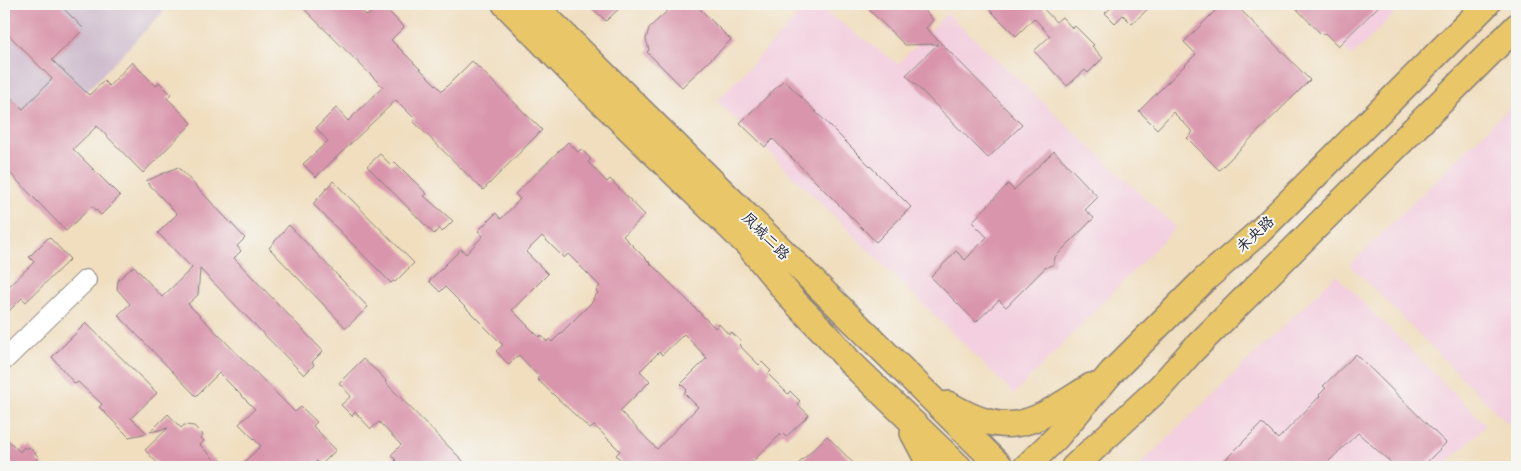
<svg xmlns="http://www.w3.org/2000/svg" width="1521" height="471" viewBox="0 0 1521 471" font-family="Pangolin,'LXGW WenKai TC',sans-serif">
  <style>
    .built { fill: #f3cfdf }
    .industrial { fill: #cfbdce }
    .building { fill: #d995ac; fill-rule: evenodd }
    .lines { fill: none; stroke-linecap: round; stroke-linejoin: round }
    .minor-casing { stroke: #89807d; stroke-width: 22 }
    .major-casing { stroke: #89807d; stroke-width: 28 }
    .minor { stroke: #fff; stroke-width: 20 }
    .major { stroke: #e9c769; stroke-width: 25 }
    .labels { text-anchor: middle; stroke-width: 4; stroke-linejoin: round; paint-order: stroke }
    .street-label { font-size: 15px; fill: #22223b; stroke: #f6f6f2 }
  </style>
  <rect width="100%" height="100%" fill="#f6f6f2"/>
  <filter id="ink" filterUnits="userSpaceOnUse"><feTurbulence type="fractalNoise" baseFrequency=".02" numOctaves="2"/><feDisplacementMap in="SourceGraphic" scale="10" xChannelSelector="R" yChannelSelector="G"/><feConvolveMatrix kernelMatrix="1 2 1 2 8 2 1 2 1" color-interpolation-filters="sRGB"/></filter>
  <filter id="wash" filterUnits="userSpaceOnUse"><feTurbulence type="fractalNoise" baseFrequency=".0096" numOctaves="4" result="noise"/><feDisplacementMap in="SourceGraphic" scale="20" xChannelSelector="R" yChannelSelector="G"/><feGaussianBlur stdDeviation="1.12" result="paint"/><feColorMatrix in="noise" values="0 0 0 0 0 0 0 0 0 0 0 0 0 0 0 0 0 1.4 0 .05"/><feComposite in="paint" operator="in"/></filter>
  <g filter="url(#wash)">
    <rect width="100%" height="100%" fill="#f0debf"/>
    <g class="built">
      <polygon points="809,4 815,4 898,64 947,13 1176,227 1014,394 717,101"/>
      <polygon points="1299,4 1404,4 1352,56"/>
      <polygon points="1517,100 1517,433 1350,265"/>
      <polygon points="1336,275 1486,425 1443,467 1138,467"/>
    </g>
    <polygon class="industrial" points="4,4 171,4 4,176"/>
    <g id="blocks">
      <g class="building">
        <polygon points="4,4 59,4 84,29 52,60 89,95 104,81 109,86 132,62 156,86 159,82 171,94 167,98 192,123 143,173 97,126 73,149 120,196 101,215 92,206 66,231 4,167 4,91 23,109 52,79 4,30"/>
        <polygon points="299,4 355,4 367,16 381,4 404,27 391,40 442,91 472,61 542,130 483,190 413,121 415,119 396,100 316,177 303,164 328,141 316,128 336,108 348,121 383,87"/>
        <polygon points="588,4 624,4 606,21"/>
        <polygon points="675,4 695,4 731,40 682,87 647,52 649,50 646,39 649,28"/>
        <polygon points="875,4 914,4 920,10 923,8 933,20 926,28 1022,125 988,158 906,75 938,44 905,45 869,10"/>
        <polygon points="984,4 1039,4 1056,22 1062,17 1073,29 1075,26 1094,45 1092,46 1103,58 1088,73 1085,70 1067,86 1034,51 1050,36 1034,18 1016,36"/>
        <polygon points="1112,4 1153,4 1132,24 1123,15 1115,23 1105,13 1114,5"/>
        <polygon points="1222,4 1235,4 1310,80 1219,170 1187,138 1193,132 1173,112 1157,129 1139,111 1196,54 1184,42"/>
        <polygon points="1292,4 1381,4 1338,46 1325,33 1322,35"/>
        <polygon points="784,80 911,207 876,242 773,139 765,147 740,123"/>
        <path d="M568,142L578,152L581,149L591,159L588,162L607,182L610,179L645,215L623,236L715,328L719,324L729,335L731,332L742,342L739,345L759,365L762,362L771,371L768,374L788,394L790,391L800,401L797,404L809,415L786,437L782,433L747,467H617L622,462L616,455L620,451L600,431L594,426L590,429L537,379L539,377L519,355L509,365L496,351L503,345L445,287L440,292L429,281L461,249L466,254L483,236L478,231L496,213L501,219L520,199L515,194ZM542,236L564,258L568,254L600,286L596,291L598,293L593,298L594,300L552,342L549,339L547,342L541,335L539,337L512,310L548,274L526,252ZM684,334L707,358L681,384L687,390L684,393L698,407L657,449L620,411L650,381L640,371L659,352L662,355Z"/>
        <polygon points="1054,151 1098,197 1085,210 1094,218 1055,257 1054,264 1045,268 1006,307 999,300 976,322 931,277 956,251 965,260 987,237 972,222 1008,184 1014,190"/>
        <polygon points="380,154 391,165 395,162 427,194 424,196 453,221 442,232 439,228 434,234 367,166"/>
        <polygon points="178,167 245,238 237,246 241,251 234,258 323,351 312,362 314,365 304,375 200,269 198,295 188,304 295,412 301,407 317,422 313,426 336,450 321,465 317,461 310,467 239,467 261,446 239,424 255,409 219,373 196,396 118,315 130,304 117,289 118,280 134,266 162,297 192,268 158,233 177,214 146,181"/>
        <polygon points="333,181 414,263 395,282 393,281 391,283 313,204"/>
        <polygon points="289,225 368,307 346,328 269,248"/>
        <polygon points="49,237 70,259 26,302 22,298 4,316 4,291 34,262 29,257"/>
        <polygon points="86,323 157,393 131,418 147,433 129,437 99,407 102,404 78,382 75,384 52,357"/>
        <polygon points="1356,354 1446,443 1422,467 1396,467 1358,433 1323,467 1218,467 1262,423 1278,439 1320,396 1319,395 1326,388 1323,386"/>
        <polygon points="363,359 379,373 386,381 385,382 469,467 389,467 396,460 391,455 401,445 379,422 371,429 355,412 352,416 341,405 351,396 339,383"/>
        <polygon points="168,414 181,428 184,425 194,426 203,435 201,438 204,441 200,445 222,467 161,467 145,450 168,428 150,432"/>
        <polygon points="4,436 20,452 24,447 27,449 29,447 39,457 36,459 44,467 4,467"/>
        <polygon points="827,436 857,467 795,467"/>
      </g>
    </g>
  </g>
  <g filter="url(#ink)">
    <use href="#blocks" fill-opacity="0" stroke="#89807d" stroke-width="1"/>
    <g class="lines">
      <g class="minor-casing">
        <polyline id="minor" points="4,360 86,280"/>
      </g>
      <g class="major-casing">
        <g id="major">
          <polyline points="505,4 573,74 748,245 794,301 827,335 850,362 959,467"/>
          <polyline points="533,4 1001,467"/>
          <path d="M948,404C1013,442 1033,422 1091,386"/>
          <polyline points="913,433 931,467"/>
          <polyline points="1026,467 1056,438 1112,372 1204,280 1259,232 1487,4"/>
          <polyline points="1074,467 1160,387 1192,351 1517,26"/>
        </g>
      </g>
      <use href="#minor" class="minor"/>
      <use href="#major" class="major"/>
    </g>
  </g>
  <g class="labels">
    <g class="street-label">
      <text transform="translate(1255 234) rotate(-43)" y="5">未央路</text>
      <text transform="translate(766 236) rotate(45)" y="5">凤城二路</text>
    </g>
  </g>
  <rect width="1521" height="471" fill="none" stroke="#f6f6f2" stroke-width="20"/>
</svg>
